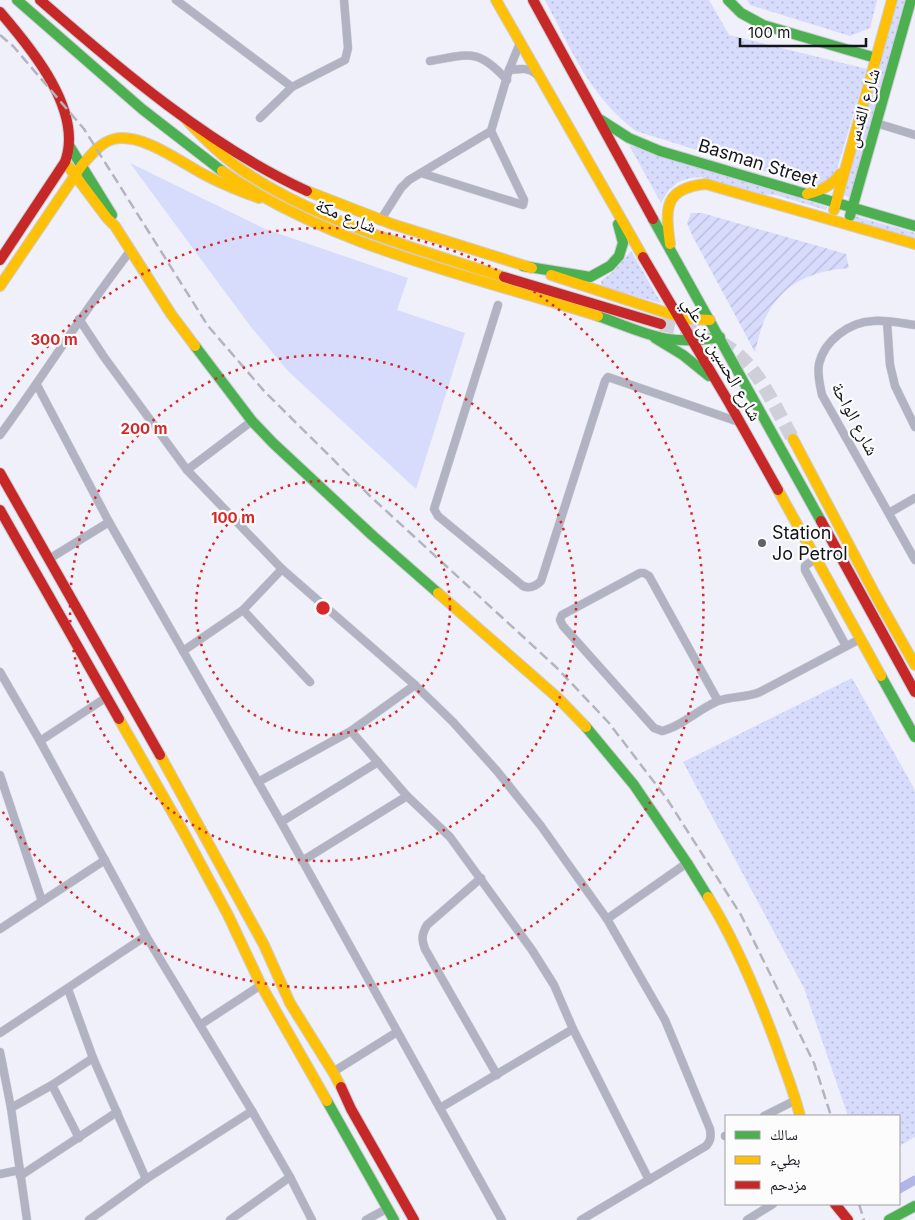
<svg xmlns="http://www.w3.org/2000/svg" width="915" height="1220" viewBox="0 0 915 1220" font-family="Inter,'Noto Naskh Arabic',sans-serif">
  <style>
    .park { fill: url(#park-dots) }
    .garden { fill: url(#garden-furrows) }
    .pitch { fill: #d7dbfc }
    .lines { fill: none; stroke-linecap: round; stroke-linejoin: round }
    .canal { stroke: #b2b5e8; stroke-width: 9 }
    .highway-tunnel { stroke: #cecfd8; stroke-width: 14; stroke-dasharray: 14 7; stroke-linecap: butt }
    .street-casing { stroke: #cdced5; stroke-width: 9 }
    .fast-casing { stroke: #cdced5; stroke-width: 12 }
    .slow-casing { stroke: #cdced5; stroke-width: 12 }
    .jam-casing { stroke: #cdced5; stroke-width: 12 }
    .street { stroke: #b1b3c3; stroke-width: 8 }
    .fast { stroke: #4caf50; stroke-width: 10 }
    .slow { stroke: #ffc107; stroke-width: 10 }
    .jam { stroke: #c62828; stroke-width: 10 }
    .rail { stroke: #b3b4bf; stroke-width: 2.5; stroke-dasharray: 10 5; stroke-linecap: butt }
    .ring { fill: none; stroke: #d62828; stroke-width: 2.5; stroke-dasharray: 2.5 5 }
    .poi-dot { fill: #606169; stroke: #fcfcfc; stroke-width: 2 }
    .labels { text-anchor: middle; stroke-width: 4.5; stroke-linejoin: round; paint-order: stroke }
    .street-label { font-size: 18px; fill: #13141c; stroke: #fcfcfc }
    .poi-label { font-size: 18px; fill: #13141c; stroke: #fcfcfc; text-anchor: start }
    .centre { fill: #d62828; stroke: #fcfcfc; stroke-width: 2.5 }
    .ring-label { font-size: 15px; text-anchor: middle; font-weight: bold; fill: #d62828; stroke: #fcfcfc; stroke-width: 4.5; stroke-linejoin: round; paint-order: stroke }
  </style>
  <defs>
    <pattern id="park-dots" width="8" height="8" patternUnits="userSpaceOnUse" patternTransform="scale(1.25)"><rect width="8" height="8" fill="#d7dbfc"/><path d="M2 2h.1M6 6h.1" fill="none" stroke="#b8bbd7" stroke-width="1.8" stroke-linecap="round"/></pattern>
    <pattern id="garden-furrows" width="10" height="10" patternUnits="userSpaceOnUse" patternTransform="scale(1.25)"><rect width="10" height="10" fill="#d7dbfc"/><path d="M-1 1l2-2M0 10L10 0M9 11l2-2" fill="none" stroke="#b8bbd7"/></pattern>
  </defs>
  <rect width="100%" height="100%" fill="#eff0f9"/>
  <g class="park">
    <path d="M545,0H709L729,35L867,69L837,169L829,179L815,187L636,131C590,97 571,49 545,0Z"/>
    <polygon points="747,0 877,0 870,28 850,36 750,5"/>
    <polygon points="896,0 905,0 850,197 842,195"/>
    <polygon points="629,145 827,207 826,210 776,195 758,194 701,177 690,178 678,182 668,191 661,203"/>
    <polygon points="851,215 915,233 915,239 860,223 853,218"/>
    <polygon points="631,251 661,303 601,287 601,281 614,271"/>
    <polygon points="852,678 915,790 915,1137 899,1146 899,1116 848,1116 804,988 683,762"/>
  </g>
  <path class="garden" d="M691,213H702L846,254L849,268C811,271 782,283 765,319C760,329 758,341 755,352L693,237L687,223Z"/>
  <polygon class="pitch" points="130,163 265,229 408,278 397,310 465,333 416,489 288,371 251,327"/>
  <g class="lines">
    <polyline class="canal" points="899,1189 915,1180"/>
    <path class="highway-tunnel" d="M661,324C684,329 708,334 728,347C759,367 775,408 793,439"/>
    <g class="street-casing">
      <g id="street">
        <polyline points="176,0 292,87"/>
        <path d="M430,61C470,54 478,48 507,80"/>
        <path d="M509,70C519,69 529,67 536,74"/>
        <polyline points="260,118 292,87 345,60 348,48 344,0"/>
        <polyline points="876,123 915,135"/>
        <polyline points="421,173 523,205 524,200 491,131"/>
        <polyline points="380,221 401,188 409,180 491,131 509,70 520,43"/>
        <path d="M498,305L434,509L438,516L523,586C530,589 536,586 541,581L605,381L608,377L739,422"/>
        <path d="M79,319L104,357L187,470L282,569L415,685L453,722L497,771L541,826L607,919L665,1020L710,1129C711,1136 711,1141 706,1146L581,1220"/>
        <polyline points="887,322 890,365 895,386 915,427"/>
        <path d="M915,325C901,323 887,320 873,321C849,322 824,341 819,364C817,375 820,385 822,395L915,560"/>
        <polyline points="37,385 109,522 281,822 502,1220"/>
        <path d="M0,435C45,374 84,310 131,250"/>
        <polyline points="187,470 252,421"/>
        <polyline points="889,513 915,498"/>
        <polyline points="816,558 805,566 805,570 846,646"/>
        <polyline points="49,559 109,522"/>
        <polyline points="243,610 310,682"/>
        <polyline points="183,651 243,610 282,569"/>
        <polyline points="0,672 40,741 146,936 252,1111 290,1177 312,1220"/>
        <path d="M718,701L649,576L644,573H640L562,615L560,620L563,626L654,728L662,731C681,727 700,708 718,701C732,696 746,698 760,692L860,639"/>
        <polyline points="351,731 407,796 450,837 532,950 554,985 573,1029 649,1180"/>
        <polyline points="40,741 107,697"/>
        <polyline points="0,775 42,901"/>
        <polyline points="258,782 351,731 415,685"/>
        <polyline points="281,822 378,762"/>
        <polyline points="302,861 407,796"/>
        <path d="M481,878L427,925C422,934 421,939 425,949L497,1075"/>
        <polyline points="607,919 687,863"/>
        <polyline points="0,929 105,860"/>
        <polyline points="68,989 93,1058 146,1179"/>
        <polyline points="200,1025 261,985"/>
        <polyline points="0,1033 146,936"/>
        <polyline points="0,1052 11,1108 27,1220"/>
        <polyline points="333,1072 397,1032"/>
        <polyline points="52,1085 79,1138"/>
        <polyline points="11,1108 52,1085 93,1058"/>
        <polyline points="440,1108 573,1029"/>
        <polyline points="764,1116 796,1100"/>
        <polyline points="725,1136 726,1136"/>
        <polyline points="0,1174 20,1170"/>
        <polyline points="20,1176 117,1112"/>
        <polyline points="89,1220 146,1179 252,1111"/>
        <polyline points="230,1220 290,1177"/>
        <polyline points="366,1220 388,1208"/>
        <polyline points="747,1220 773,1204"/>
      </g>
    </g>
    <g class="fast-casing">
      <g id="fast">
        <polyline points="17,0 142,109 222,171"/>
        <polyline points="728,0 741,13 763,25 876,58"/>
        <polyline points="601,120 629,138 660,151 915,226"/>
        <polyline points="70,147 112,215"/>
        <polyline points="850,216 911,0"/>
        <polyline points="653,219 821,521"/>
        <polyline points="523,266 590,277 610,266 619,256 623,243 618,224"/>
        <path d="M598,316C646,333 666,347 720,337"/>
        <polyline points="655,338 683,355 709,376"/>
        <polyline points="195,346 252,421 273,443 373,536 438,593"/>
        <polyline points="881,676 915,737"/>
        <polyline points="586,727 634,785 687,863 708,897"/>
        <polyline points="327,1101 394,1220"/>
        <polyline points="889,1220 915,1206"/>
      </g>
    </g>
    <g class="slow-casing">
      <g id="slow">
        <polyline points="496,0 643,257"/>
        <path d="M183,116C201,136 220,155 242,170C319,222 416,249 504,277"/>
        <polyline points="65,162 107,218 115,226 171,314 195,346"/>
        <path d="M222,171C331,247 472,276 598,316"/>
        <polyline points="307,191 392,224 532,268"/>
        <path d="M807,194C821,191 832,186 840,174"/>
        <polyline points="834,210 892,0"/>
        <path d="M670,244C665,208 664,188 706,184L915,244"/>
        <polyline points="551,275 673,315 691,319 710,320"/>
        <path d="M0,286L82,165C91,155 101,142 114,139C143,132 184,165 209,177C225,185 242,192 259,198"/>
        <polyline points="793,439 876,596 915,665"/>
        <polyline points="778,490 881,676"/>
        <polyline points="438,593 558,698 586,727"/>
        <polyline points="119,719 183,831 228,915 261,985 327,1101"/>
        <polyline points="160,755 264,945 290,1003 333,1072 341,1087"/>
        <path d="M708,897C737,944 758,995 777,1047C785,1070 794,1092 800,1116"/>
      </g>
    </g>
    <g class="jam-casing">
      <g id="jam">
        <path d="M40,0C119,69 211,147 307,191"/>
        <polyline points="533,0 653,219"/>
        <path d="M0,12C31,48 84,111 65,162L0,260"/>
        <polyline points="643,257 728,401 778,490"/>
        <polyline points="504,277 661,324"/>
        <polyline points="0,473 160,755"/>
        <polyline points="0,510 119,719"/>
        <polyline points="821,521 915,692"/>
        <polyline points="341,1087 351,1109 414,1220"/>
        <polyline points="835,1204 848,1220"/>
      </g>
    </g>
    <use href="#street" class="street"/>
    <use href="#fast" class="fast"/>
    <use href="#slow" class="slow"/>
    <use href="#jam" class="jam"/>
    <g class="rail">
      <polyline points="0,35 13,46 84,129 208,326 265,392 370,496 556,667 609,723 667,799 741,915 814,1063 831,1116"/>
      <polyline points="859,1204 864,1220"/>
    </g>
  </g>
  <g class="ring">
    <circle cx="323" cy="608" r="127"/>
    <circle cx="323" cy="608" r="253"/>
    <path d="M1 407A380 380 0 1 1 1 809"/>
  </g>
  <circle class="poi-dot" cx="762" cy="543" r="5"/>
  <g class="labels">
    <g class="street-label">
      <text transform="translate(863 108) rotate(-74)" y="6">شارع القدس</text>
      <text transform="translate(758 163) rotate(17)" y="6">Basman Street</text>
      <text transform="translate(346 216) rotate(22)" y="6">شارع مكة</text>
      <text transform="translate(722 359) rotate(60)" y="6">شارع الحسين بن علي</text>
      <text transform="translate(855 419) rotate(62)" y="6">شارع الواحة</text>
    </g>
    <g class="poi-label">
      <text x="772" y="539">Station<tspan x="772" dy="21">Jo Petrol</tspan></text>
    </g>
  </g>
  <circle cx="323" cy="608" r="8" class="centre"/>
  <g class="ring-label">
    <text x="54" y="345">300 m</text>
    <text x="144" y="434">200 m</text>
    <text x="233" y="523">100 m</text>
  </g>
  <rect x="725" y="1115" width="175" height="90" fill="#fcfcfc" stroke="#9f9fa2"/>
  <rect x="735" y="1131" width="25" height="8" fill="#4caf50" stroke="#9f9fa2"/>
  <text x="770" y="1140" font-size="15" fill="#13141c">سالك</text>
  <rect x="735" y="1156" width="25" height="8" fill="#ffc107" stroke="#9f9fa2"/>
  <text x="770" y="1165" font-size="15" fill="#13141c">بطيء</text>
  <rect x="735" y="1181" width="25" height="8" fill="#c62828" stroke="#9f9fa2"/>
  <text x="770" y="1190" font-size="15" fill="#13141c">مزدحم</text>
  <path d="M740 38v8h126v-8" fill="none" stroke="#13141c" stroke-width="2.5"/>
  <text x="748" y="38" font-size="15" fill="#13141c" stroke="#fcfcfc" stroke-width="4" paint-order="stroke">100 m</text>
</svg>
